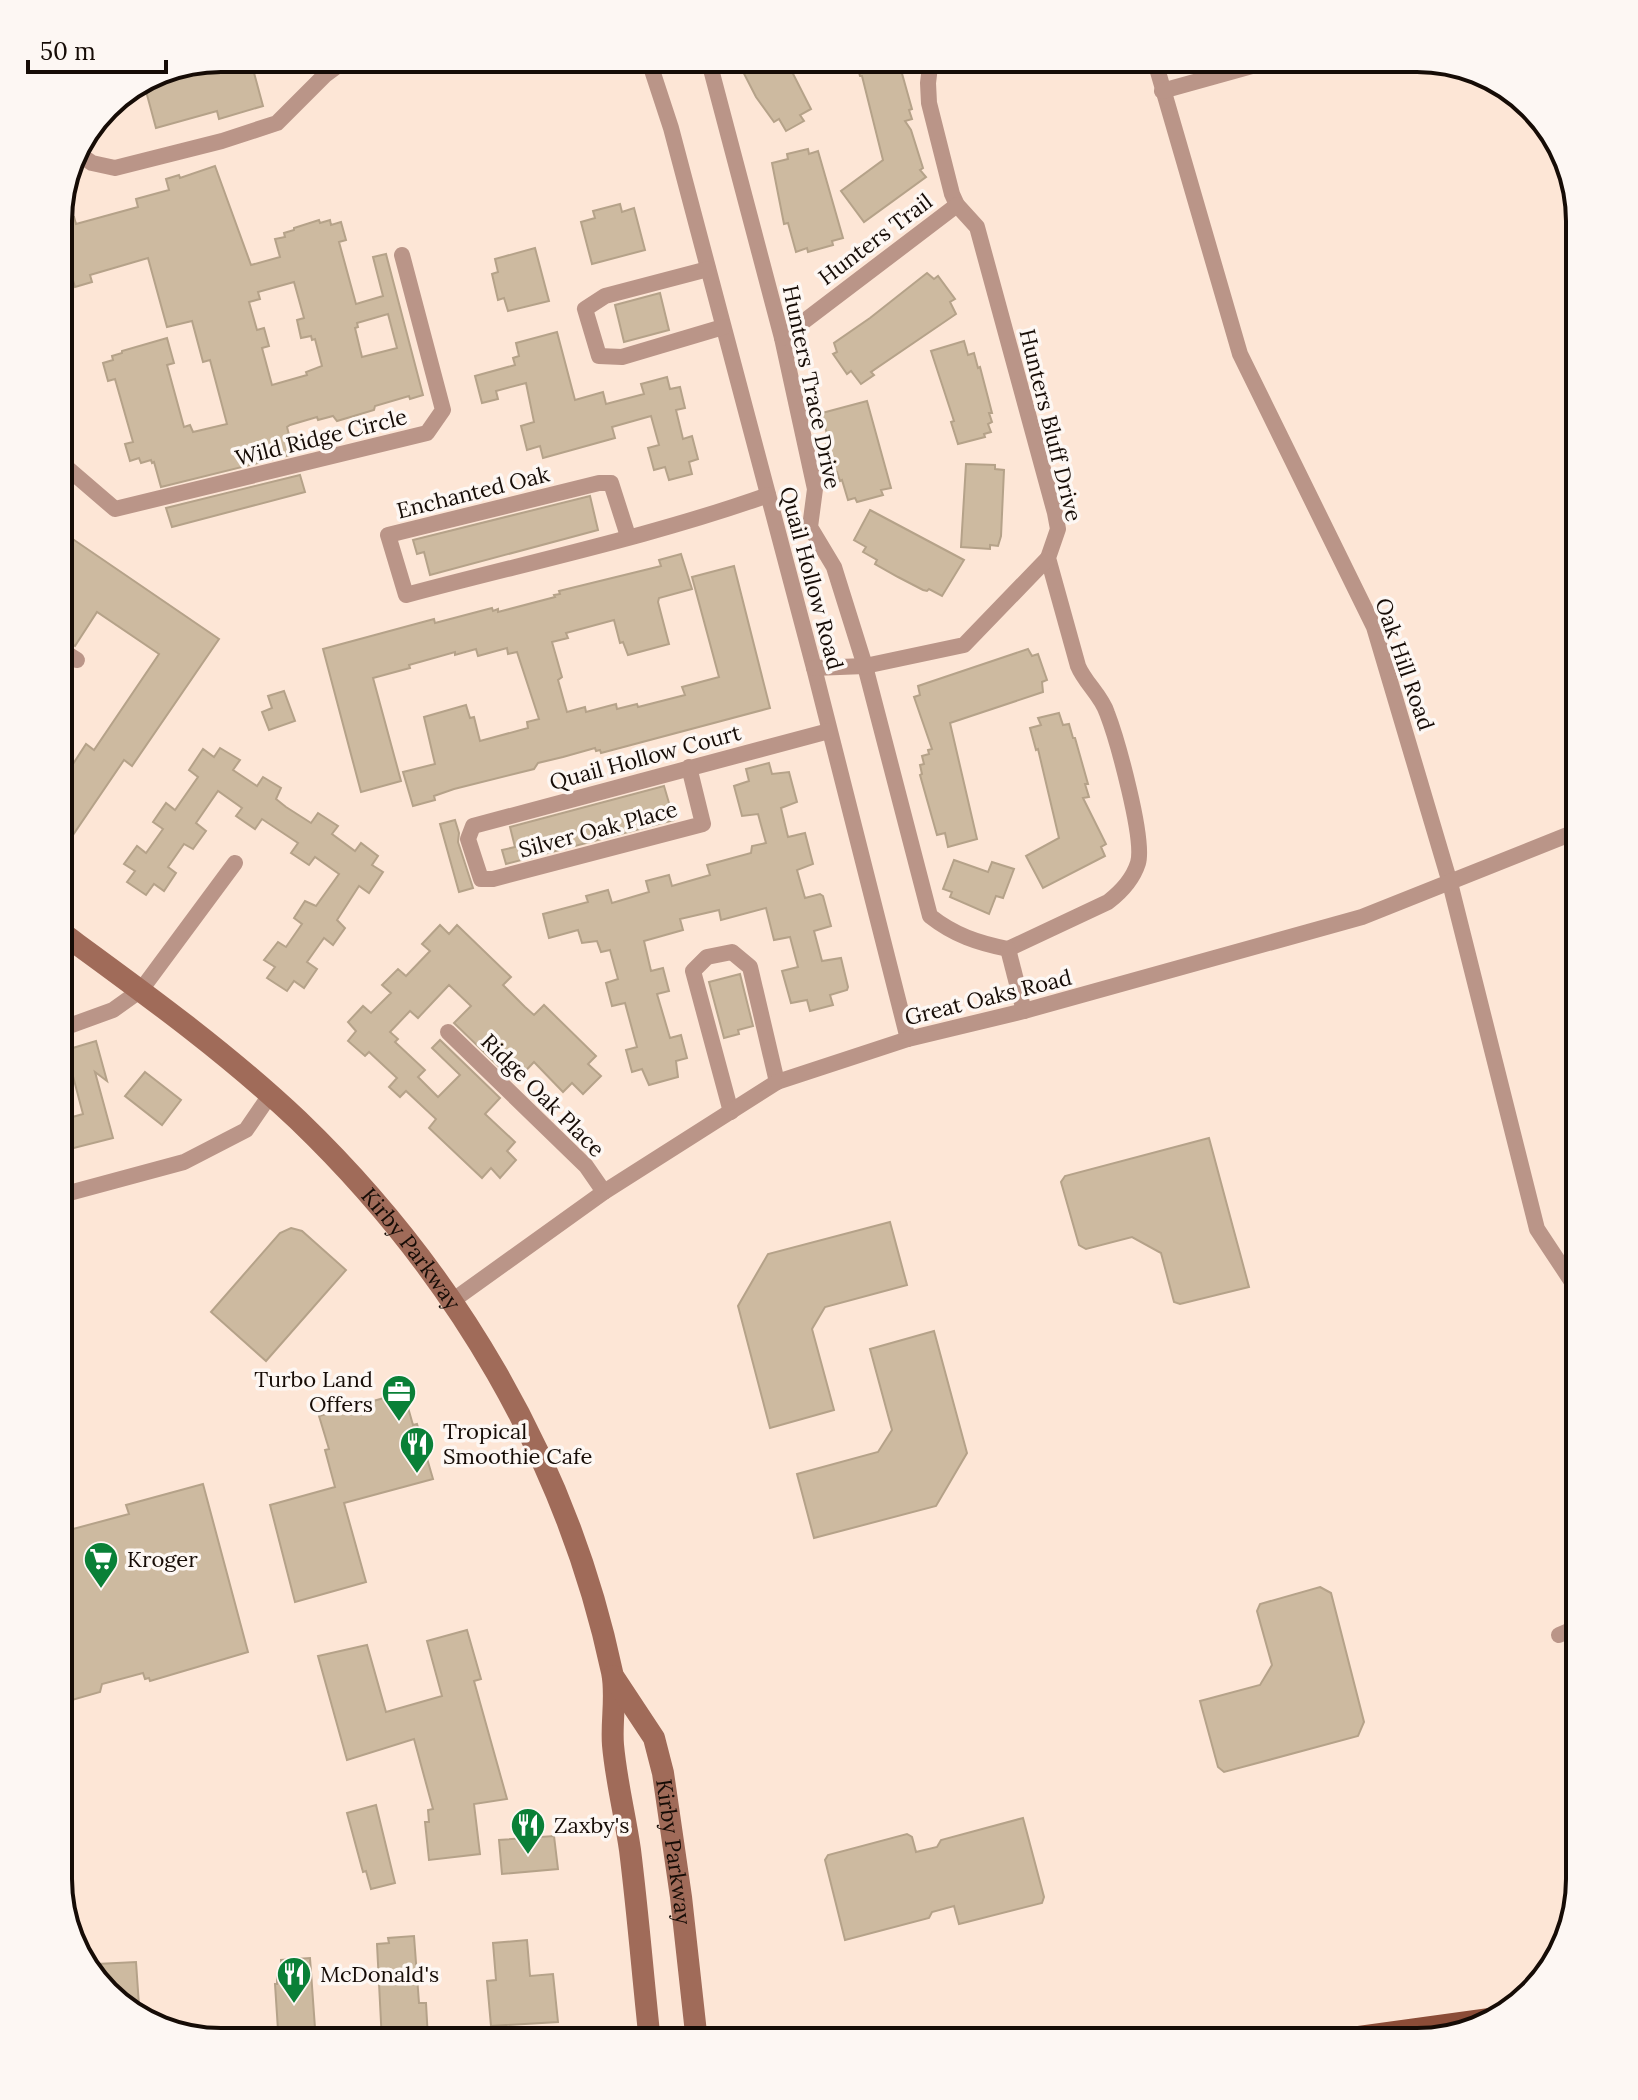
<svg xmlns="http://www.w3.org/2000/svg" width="1638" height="2100" viewBox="0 0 1638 2100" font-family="Lora,serif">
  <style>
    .building { fill: #cdbaa0; stroke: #b5a289; stroke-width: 2; fill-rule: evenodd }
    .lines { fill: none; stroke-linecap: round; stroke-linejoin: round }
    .street { stroke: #ba9588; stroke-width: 16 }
    .secondary { stroke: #a06b59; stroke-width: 22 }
    .primary { stroke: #8b4c37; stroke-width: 24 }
    .labels { text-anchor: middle; stroke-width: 7; stroke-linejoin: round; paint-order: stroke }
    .street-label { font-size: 22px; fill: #160c06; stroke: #fdf7f3 }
    .poi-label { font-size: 22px; fill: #160c06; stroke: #fdf7f3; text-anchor: start }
    .rim { fill: none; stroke: #160c06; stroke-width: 4 }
  </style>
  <rect width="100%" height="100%" fill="#fde6d6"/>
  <g class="building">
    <polygon points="221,58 250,58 263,106 219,119 217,111 156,128 143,80 194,63"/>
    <polygon points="736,58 785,58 811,109 800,115 804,121 786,131 779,119 774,122 756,97"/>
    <polygon points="855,58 896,58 899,63 912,109 909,110 912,119 905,121 911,130 923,168 920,170 926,177 864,222 841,191 883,160 862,76 860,76"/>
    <polygon points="808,149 809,154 818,151 843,238 832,241 833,245 808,252 807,248 796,252 788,223 784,224 772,163 788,159 787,154"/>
    <path d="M215,166L251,265L280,257L275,239L285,237L284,233L294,230V228L319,220L320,223L330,220L331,225L341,222L346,240L339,242L356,304L383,296L373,257L386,254L423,395L410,399L409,396L375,406L374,410L337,421L333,416L318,420L317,417L290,425L287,427L294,454L161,487L154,462L152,463L151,460L141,463L139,458L130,461L125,444L133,442L115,379L108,381L103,363L113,360L112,356L122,353V351L167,338L174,363L167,365L184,427L190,425L193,432L227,424L210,360L203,362L192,321L167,327L148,258L90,275L92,282L75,287L72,277L68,278L65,267L61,268L58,258V222L74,217L76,224L138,207L136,199L169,190L166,179L179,175L180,178ZM294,282L304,318L297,320L301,338L311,336L312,340L315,339L322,366L306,372L307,375L272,385L262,348L269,346L264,328L257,330L249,302L260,299L258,292ZM388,314L397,348L362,357L355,328L358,327L357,323Z"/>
    <polygon points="620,204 622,212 634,208 645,250 592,264 581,222 595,218 593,211"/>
    <polygon points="535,248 549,301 508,311 504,298 498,300 492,274 498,272 495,259"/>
    <polygon points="927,273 934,279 938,276 955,299 950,302 956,314 871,372 874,375 861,384 851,371 847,374 833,354 837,352 834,343 870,318"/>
    <polygon points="660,293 669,330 624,342 615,305"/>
    <polygon points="557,332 575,400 603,392 606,404 644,394 641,384 667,377 670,389 680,387 685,408 676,410 683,439 692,436 698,459 689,462 692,474 669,480 665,467 654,470 648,448 659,445 651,416 612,427 615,438 543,458 540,446 527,450 521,426 534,422 526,383 496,391 498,399 482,403 475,376 515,365 513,358 519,356 516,343"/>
    <polygon points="964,341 968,355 974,353 978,368 980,367 992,413 989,413 992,422 988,424 991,432 984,434 985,437 958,444 951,422 954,421 931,351"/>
    <polygon points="867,401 891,488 881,490 883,495 857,502 855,498 848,500 842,480 840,481 837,472 834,473 826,444 829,443 822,413"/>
    <polygon points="966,464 995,465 995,469 1004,470 1001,536 998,546 990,545 990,549 961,547"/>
    <polygon points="300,475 305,492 172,527 166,508"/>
    <polygon points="590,496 598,530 430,575 424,552 417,554 413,540"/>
    <polygon points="870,510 964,560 942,596 929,589 927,591 923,590 898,577 875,564 877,560 863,552 866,547 854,540"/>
    <polygon points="58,529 219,639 132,766 124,760 58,857 58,787 86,744 94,750 159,654 97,612 75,646 58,637"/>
    <polygon points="681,554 692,589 659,598 658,602 669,644 628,655 623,642 620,643 614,620 566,633 568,638 552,642 562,677 558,680 567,712 585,707 586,712 616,704 617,709 637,704 638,707 685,695 682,687 719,677 692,577 734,566 770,708 601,753 600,750 596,751 595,748 563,757 538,763 534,769 454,789 434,796 435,800 413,806 403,772 435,764 424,717 466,705 470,718 474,717 480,741 528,728 527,722 539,719 517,652 508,654 507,648 478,656 476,649 455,655 455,652 409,665 410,668 373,678 401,781 361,792 323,649 434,619 435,623 492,608 493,611 498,609 498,612 555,597 554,595 560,594 559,591 661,566 659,560"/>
    <polygon points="1028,649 1032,656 1038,654 1047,680 1042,682 1043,692 950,723 977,839 948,847 945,833 937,835 920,775 922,774 920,765 924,764 922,756 929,754 928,750 932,749 914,697 920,695 918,686"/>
    <polygon points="284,691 295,721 269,730 262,712 272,708 268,696"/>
    <polygon points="1059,713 1063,725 1069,724 1073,738 1075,738 1088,784 1085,784 1089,797 1083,798 1106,844 1101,847 1105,856 1043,888 1026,856 1059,838 1038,749 1036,750 1030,728 1041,725 1038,718"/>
    <polygon points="220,748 240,760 233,770 257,786 263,777 281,788 276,799 286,807 311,823 318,813 338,826 332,834 355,851 361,843 378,856 372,865 383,872 369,893 359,886 337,920 345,928 333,945 324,938 307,962 317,969 304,988 294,981 287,991 267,978 275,967 264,960 278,942 286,947 302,924 294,918 305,901 316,906 339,874 315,857 309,865 291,853 298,843 262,819 255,829 236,816 242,808 218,791 196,823 206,831 193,849 184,844 168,867 176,873 164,891 154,884 146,895 127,882 135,871 124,864 137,846 146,853 163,829 153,822 166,803 175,810 198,777 189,770 203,749 214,757"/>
    <polygon points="769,763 772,774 789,772 797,802 781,808 788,837 805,833 813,864 797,870 805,898 820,894 823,896 831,926 814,931 822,961 841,958 848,987 847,990 830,995 833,1005 810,1011 807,1000 791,1003 782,971 798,967 790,937 774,940 766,908 721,920 719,910 680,919 683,930 644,941 651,971 663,968 669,991 657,994 670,1038 681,1035 687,1058 676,1061 678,1077 649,1085 642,1069 632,1072 626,1050 637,1047 625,1003 612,1006 606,983 618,979 610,950 601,952 597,941 582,943 578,930 549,938 543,914 588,902 586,896 608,890 612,903 649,892 646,881 669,875 672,886 710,875 707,865 751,853 752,846 766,843 758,814 742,816 734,786 749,781 746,769"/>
    <polygon points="664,786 674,820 506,864 502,850 515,847 510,827"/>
    <polygon points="455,820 459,833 458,842 473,888 459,892 440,824"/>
    <polygon points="954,860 988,872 992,862 1014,869 1003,898 996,896 989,914 950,897 952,892 943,889"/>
    <polygon points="440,925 449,934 457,925 511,977 503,985 525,1007 534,1015 544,1005 596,1056 588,1064 601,1076 583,1094 572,1083 563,1092 534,1062 515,1082 454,1023 471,1006 449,985 418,1018 410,1011 390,1032 398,1039 395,1042 425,1070 418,1077 438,1097 460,1075 432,1048 440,1040 500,1098 485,1114 515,1142 507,1151 516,1160 500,1178 491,1168 482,1178 429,1128 436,1119 406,1091 400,1097 389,1087 397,1078 369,1052 365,1056 348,1041 356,1031 348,1022 363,1006 371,1013 391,993 382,985 398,969 406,976 430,951 422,944"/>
    <polygon points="740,974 753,1026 738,1030 739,1034 724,1038 709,982"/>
    <polygon points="96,1041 107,1081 95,1072 113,1138 58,1152 58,1121 83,1114 66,1050"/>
    <polygon points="145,1072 181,1100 162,1125 125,1096"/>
    <polygon points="1209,1138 1249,1287 1180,1304 1174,1302 1161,1253 1132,1237 1086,1249 1079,1245 1061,1182 1065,1176"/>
    <polygon points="890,1222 907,1285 825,1307 812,1329 834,1410 770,1428 738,1306 768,1254"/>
    <polygon points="291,1228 302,1231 346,1270 266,1361 211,1312 280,1233"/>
    <polygon points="934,1331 967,1453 936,1506 814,1538 797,1474 878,1452 892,1430 870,1349"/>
    <polygon points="403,1390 413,1425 417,1424 433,1479 344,1503 366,1582 295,1602 270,1505 335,1487 325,1450 329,1449 319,1416 384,1398 383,1395"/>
    <polygon points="203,1484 248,1652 150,1681 149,1678 145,1679 143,1673 102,1684 100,1692 58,1704 58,1533 129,1514 126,1505"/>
    <polygon points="1320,1587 1331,1593 1364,1722 1358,1736 1224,1772 1218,1767 1200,1701 1260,1685 1272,1665 1257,1611 1260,1604"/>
    <polygon points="467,1630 481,1679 474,1681 507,1799 474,1804 480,1854 429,1860 425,1822 429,1822 428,1810 433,1809 414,1739 347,1760 318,1656 367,1645 386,1712 442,1696 427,1641"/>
    <polygon points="376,1805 395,1883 371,1889 366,1871 363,1872 347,1813"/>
    <polygon points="1023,1818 1044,1897 1042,1903 959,1924 954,1906 932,1912 929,1918 845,1940 825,1860 828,1855 907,1834 912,1837 916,1852 937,1847 941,1840"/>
    <polygon points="554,1836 558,1869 502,1874 499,1840"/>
    <polygon points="414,1936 419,2003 426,2003 428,2039 424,2039 424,2042 382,2042 377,1944 389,1943 388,1938"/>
    <polygon points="527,1940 530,1976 553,1974 558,2022 491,2026 487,1981 496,1980 493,1943"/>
    <polygon points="310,1958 316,2042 281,2042 281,2032 278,2030 275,1984 277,1984 277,1977 282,1977 281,1960"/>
    <polygon points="136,1962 140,2020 97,1980 97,1964"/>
  </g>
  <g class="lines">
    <g class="street">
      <polyline points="648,58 671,128 814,668 908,1039"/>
      <path d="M708,58L782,338L815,489L810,527L834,567L865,666L930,916C954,935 978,943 1008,949"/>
      <path d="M931,58L928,83L929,103L952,194L957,205L977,227L1055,513L1058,529L1048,558L1078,666C1085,683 1101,695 1107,713C1117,739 1145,839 1138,863C1133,879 1121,892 1108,902L1008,949"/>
      <polyline points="1154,58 1240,354 1374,627 1450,883 1537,1229 1580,1294"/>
      <polyline points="1162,91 1281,58"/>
      <polyline points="74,151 92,163 115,168 222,141 277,123 325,75 348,58"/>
      <polyline points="708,269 605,296 585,309 599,356 622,357 723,327"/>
      <polyline points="782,338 957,205"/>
      <polyline points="58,460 115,509 427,433 443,410 402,255"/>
      <path d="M628,536L611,483H599L388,535L406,595C525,563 653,536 768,495"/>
      <polyline points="58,648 77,660"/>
      <polyline points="814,668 865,666 964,645 1048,558"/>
      <polyline points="689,767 703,824 493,879 481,879 468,839 473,826 829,731"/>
      <polyline points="1008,949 1024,1011"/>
      <polyline points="58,1030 113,1010 141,990 235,863"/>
      <polyline points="448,1032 586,1166 604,1192"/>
      <polyline points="731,1112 693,971 707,957 732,952 750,967 777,1082"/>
      <polyline points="58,1196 184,1162 246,1130 270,1095"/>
      <polyline points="452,1301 604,1192 777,1082 908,1039 1024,1011 1362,917 1580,830"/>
      <polyline points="1559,1635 1580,1626"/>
    </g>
    <g class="secondary">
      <path id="s1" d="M58,930C140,990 224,1050 298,1120C454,1270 567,1460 612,1672C617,1696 611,1721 613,1745C616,1780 625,1815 630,1850C638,1914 643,1978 650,2042"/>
      <path id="s2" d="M613,1676L654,1738L663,1773L681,1897L697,2042"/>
    </g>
    <polyline class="primary" points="1330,2042 1490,2020"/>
  </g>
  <defs>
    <g id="office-pin" transform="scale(1.8)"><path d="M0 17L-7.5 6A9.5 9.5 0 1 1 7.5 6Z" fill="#098037" stroke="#fdf7f3"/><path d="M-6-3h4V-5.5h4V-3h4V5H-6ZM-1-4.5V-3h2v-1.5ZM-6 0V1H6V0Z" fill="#fff"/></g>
    <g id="restaurant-pin" transform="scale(1.8)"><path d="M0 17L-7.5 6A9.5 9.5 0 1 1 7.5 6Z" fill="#098037" stroke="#fdf7f3"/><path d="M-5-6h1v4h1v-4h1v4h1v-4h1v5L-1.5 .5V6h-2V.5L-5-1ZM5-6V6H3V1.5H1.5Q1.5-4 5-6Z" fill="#fff"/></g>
    <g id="supermarket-pin" transform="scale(1.8)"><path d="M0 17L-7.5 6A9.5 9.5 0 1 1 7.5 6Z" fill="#098037" stroke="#fdf7f3"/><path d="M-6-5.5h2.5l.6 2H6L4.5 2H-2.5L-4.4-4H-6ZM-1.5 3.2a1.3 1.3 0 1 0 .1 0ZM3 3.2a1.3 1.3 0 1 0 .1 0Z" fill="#fff"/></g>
  </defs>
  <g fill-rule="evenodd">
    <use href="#office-pin" x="399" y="1392"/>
    <use href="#restaurant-pin" x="417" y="1444"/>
    <use href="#supermarket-pin" x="101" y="1559"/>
    <use href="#restaurant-pin" x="528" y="1825"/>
    <use href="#restaurant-pin" x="294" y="1974"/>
  </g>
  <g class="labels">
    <g class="street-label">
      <text transform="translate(875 239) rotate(-37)" y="8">Hunters Trail</text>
      <text transform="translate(812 387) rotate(78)" y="8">Hunters Trace Drive</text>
      <text transform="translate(1051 425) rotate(76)" y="8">Hunters Bluff Drive</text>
      <text transform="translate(321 437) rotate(-14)" y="8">Wild Ridge Circle</text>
      <text transform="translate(473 492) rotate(-14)" y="8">Enchanted Oak</text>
      <text transform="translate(812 578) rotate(75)" y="8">Quail Hollow Road</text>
      <text transform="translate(1405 664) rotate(71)" y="8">Oak Hill Road</text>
      <text transform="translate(645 757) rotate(-15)" y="8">Quail Hollow Court</text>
      <text transform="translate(598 829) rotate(-15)" y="8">Silver Oak Place</text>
      <text transform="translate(988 997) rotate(-14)" y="8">Great Oaks Road</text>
      <text transform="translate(543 1095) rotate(45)" y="8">Ridge Oak Place</text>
      <text dy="8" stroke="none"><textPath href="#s1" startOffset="478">Kirby Parkway</textPath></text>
      <text dy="8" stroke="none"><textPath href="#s2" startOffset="190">Kirby Parkway</textPath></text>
    </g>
    <g class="poi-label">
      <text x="373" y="1387" text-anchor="end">Turbo Land<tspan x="373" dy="25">Offers</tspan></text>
      <text x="443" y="1439">Tropical<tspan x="443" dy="25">Smoothie Cafe</tspan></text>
      <text x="127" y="1567">Kroger</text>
      <text x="554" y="1833">Zaxby's</text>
      <text x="320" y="1982">McDonald's</text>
    </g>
  </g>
  <path d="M0 0H1638V2100H0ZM221 72H1417A149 149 0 0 1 1566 221V1879A149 149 0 0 1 1417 2028H221A149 149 0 0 1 72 1879V221A149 149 0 0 1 221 72Z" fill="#fdf7f3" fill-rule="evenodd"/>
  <path class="rim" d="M221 72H1417A149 149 0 0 1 1566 221V1879A149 149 0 0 1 1417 2028H221A149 149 0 0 1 72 1879V221A149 149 0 0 1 221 72Z"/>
  <path d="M28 60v12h138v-12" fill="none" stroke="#160c06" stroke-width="4"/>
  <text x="40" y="60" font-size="24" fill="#160c06" stroke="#fdf7f3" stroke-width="6" paint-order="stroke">50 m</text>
</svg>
